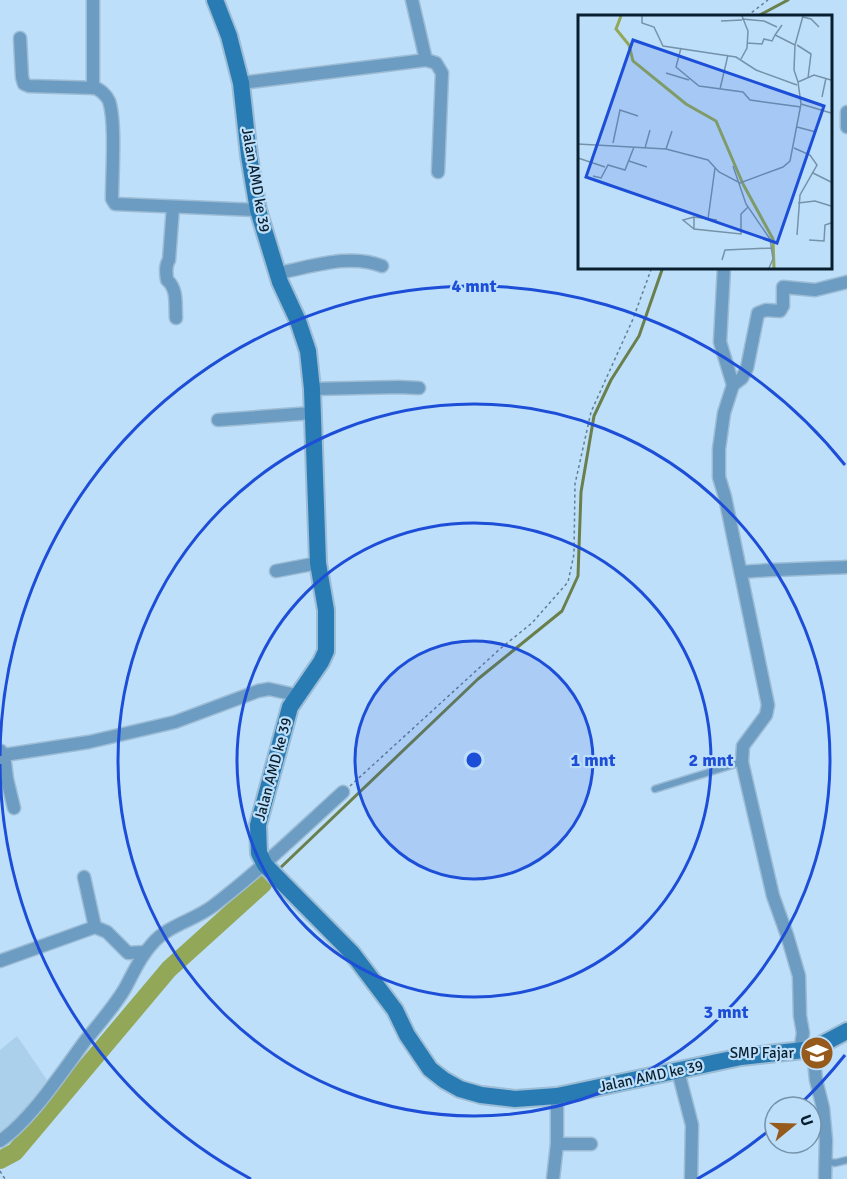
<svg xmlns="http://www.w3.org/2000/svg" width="847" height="1179" viewBox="0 0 847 1179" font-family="Signika,sans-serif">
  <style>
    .built { fill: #abd0ec }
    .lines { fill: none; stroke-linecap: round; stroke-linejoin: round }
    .stream { stroke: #697f4c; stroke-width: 3 }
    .river { stroke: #92a858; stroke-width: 18 }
    .lane-casing { stroke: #9dbcd5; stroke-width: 9 }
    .street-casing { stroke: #9dbcd5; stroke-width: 15 }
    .secondary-casing { stroke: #9dbcd5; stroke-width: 20 }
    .path { stroke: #627e94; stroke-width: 1.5; stroke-dasharray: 3 3; stroke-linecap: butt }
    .lane { stroke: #6c9cc1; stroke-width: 6 }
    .street { stroke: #6c9cc1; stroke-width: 12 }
    .secondary { stroke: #297cb3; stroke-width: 16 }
    .ring { fill: none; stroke: #1d4ed8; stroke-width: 3 }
    .labels { text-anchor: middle; stroke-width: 4.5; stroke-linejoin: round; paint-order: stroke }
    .street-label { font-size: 15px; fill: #081f2f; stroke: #bedffa }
    .poi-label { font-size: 15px; fill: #081f2f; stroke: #bedffa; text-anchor: end }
    .inset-river { fill: none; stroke: #92a858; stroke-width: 3 }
    .inset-road { fill: none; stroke: #7592a9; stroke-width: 1.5 }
    .view { fill: #1d4ed8; fill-opacity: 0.15; stroke: #1d4ed8; stroke-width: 3 }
    .inset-edge { fill: none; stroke: #081f2f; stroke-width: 3 }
    .centre { fill: #1d4ed8; stroke: #bedffa; stroke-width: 3 }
    .ring-label { font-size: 18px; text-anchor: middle; font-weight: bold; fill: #1d4ed8; stroke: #bedffa; stroke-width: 4.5; stroke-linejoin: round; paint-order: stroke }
  </style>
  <rect width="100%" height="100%" fill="#bedffa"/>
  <polygon class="built" points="17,1036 47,1080 11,1127 0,1134 0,1050"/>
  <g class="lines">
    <g class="stream">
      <polyline points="758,16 788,0"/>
      <polyline points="277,871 478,679 562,611 578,576 581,492 594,416 611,380 639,336 663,267"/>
      <polyline points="263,884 270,877"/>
    </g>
    <polyline class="river" points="0,1160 15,1152 169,969 263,884"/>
    <g class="lane-casing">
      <g id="lane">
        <polyline points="655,789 742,762"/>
        <polyline points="826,1161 835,1163 847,1160"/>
      </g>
    </g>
    <g class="street-casing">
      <g id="street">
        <polyline points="412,0 426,60"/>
        <path d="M20,38L22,77L24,84L29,86L96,88C101,91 106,94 109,101C116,121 112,175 112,199L115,204L258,210"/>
        <polyline points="241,83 426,60 436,63 442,73 438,172"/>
        <polyline points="93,88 93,0"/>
        <polyline points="847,112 847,127"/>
        <path d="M173,207L169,260C165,266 166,273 167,280C178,289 175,305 176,318"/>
        <polyline points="724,267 720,342 733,385"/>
        <path d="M278,273C311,267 350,253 382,266"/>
        <polyline points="312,389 399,387 419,388"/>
        <polyline points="218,420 312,413"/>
        <polyline points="276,571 318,563"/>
        <path d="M741,572C776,569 811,569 847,567"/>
        <polyline points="1,751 4,755 7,779 14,808"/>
        <polyline points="4,755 89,742 175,722 258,691 269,689 296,695"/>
        <polyline points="84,877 95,927"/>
        <polyline points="0,961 95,927 107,932 128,953 145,952"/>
        <polyline points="813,1049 816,1080 823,1108 826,1140 825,1179"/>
        <polyline points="800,1052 803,1033 800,1016 799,976 787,935 773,896 742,762 743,746 766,715 768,705 725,497 719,477 719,449 724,413 733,385 742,378 747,368 758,313 766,310 780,311 783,306 783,287 815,290 847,282"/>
        <polyline points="678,1071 692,1125 691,1179"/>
        <path d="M0,1141C30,1121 63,1071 85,1041C98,1025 113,1008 124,990C133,974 139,958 152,944C168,925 193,921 213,906C259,871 300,831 343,792"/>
        <polyline points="557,1144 591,1144"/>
        <polyline points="553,1179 557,1144 557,1096"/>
      </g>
    </g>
    <g class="secondary-casing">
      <polyline id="secondary" points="215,0 229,36 241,83 249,156 258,210 280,282 298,321 308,351 312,389 318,563 326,610 326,651 321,662 290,707 258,825 259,853 265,865 352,953 395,1010 407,1035 430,1069 444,1080 460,1089 481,1095 515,1099 557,1096 741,1057 813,1049 847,1031"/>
    </g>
    <g class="path">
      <polyline points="747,16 768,0"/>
      <polyline points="350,786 501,648 532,623 568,582 574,554 575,484 591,412 633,319 652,267"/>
      <polyline points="0,1171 5,1179"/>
    </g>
    <use href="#lane" class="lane"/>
    <use href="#street" class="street"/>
    <use href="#secondary" class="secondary"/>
  </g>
  <circle cx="474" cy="760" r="119" fill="#1d4ed8" fill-opacity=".12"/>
  <g class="ring">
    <circle cx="474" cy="760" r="119"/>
    <circle cx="474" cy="760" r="237"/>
    <circle cx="474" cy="760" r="356"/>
    <path d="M845 1055A474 474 0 0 1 797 1107M772 1128A474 474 0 0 1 697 1179M251 1179A474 474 0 0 1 0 764M0 756A474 474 0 0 1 845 465"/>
  </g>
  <defs>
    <g id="school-disc" transform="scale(1.725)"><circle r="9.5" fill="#965a1c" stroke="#bedffa"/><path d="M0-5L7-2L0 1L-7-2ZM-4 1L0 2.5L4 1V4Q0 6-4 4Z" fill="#fff"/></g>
  </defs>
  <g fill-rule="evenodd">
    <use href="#school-disc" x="817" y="1053"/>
  </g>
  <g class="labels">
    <g class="street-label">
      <text transform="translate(256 180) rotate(80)" y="5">Jalan AMD ke 39</text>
      <text transform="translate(273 769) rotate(-75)" y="5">Jalan AMD ke 39</text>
      <text transform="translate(651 1076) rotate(-12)" y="5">Jalan AMD ke 39</text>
    </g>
    <g class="poi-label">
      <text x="794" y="1058">SMP Fajar</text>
    </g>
  </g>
  <g transform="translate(578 15)">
    <rect width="254" height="254" fill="#bedffa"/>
    <path class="inset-river" d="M43,1L38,14L51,30L55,46L108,89L138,106L165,169M165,169L195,224L196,253"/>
    <path class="inset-road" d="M64,1V8L76,12L85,31L158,42L178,55L219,70M225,2L233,4L241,12M164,4L186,6L199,12M143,6L164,5M204,10L197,20L217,30M169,28L184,29L186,24L194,26L197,20M219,30L233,39L230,63M103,33L98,52L121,71L165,77L172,85L223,92M163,44L169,33L170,16L164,1M88,58L111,65M220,67L216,55L217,30L225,1M142,74L150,40M244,82L248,63M223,89L253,98M219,112L238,117M35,128L42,95L60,101M0,129L88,134L130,145L141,157L162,168L205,152L212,146L223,89L220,67L236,60L253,65M67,133L72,115M216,133L232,140L239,150L222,180L219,220M88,134L94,116M0,143L27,152M51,146L69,152M155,151L168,189L192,224L195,244L191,253M235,158L253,167M15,161L23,163L30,150L47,155L56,132M220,188L237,186L253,191M130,204L137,153M139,205L116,202V214L163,219V199L170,192M116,214L105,205L116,202M231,225L246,226L247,210L253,208M144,245L147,235L194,233"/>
    <path class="view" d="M55,25L246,91L199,228L8,162Z"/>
    <rect width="254" height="254" class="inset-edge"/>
  </g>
  <circle cx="474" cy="760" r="9" class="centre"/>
  <g class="ring-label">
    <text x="474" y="292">4 mnt</text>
    <text x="593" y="766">1 mnt</text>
    <text x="711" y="766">2 mnt</text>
    <text x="726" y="1018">3 mnt</text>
  </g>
  <g transform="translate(793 1125) rotate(71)"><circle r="28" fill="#bedffa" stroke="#7592a9" stroke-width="1.5"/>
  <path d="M0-4.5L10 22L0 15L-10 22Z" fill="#965a1c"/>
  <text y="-9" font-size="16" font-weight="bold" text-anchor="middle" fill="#081f2f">U</text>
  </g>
</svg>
